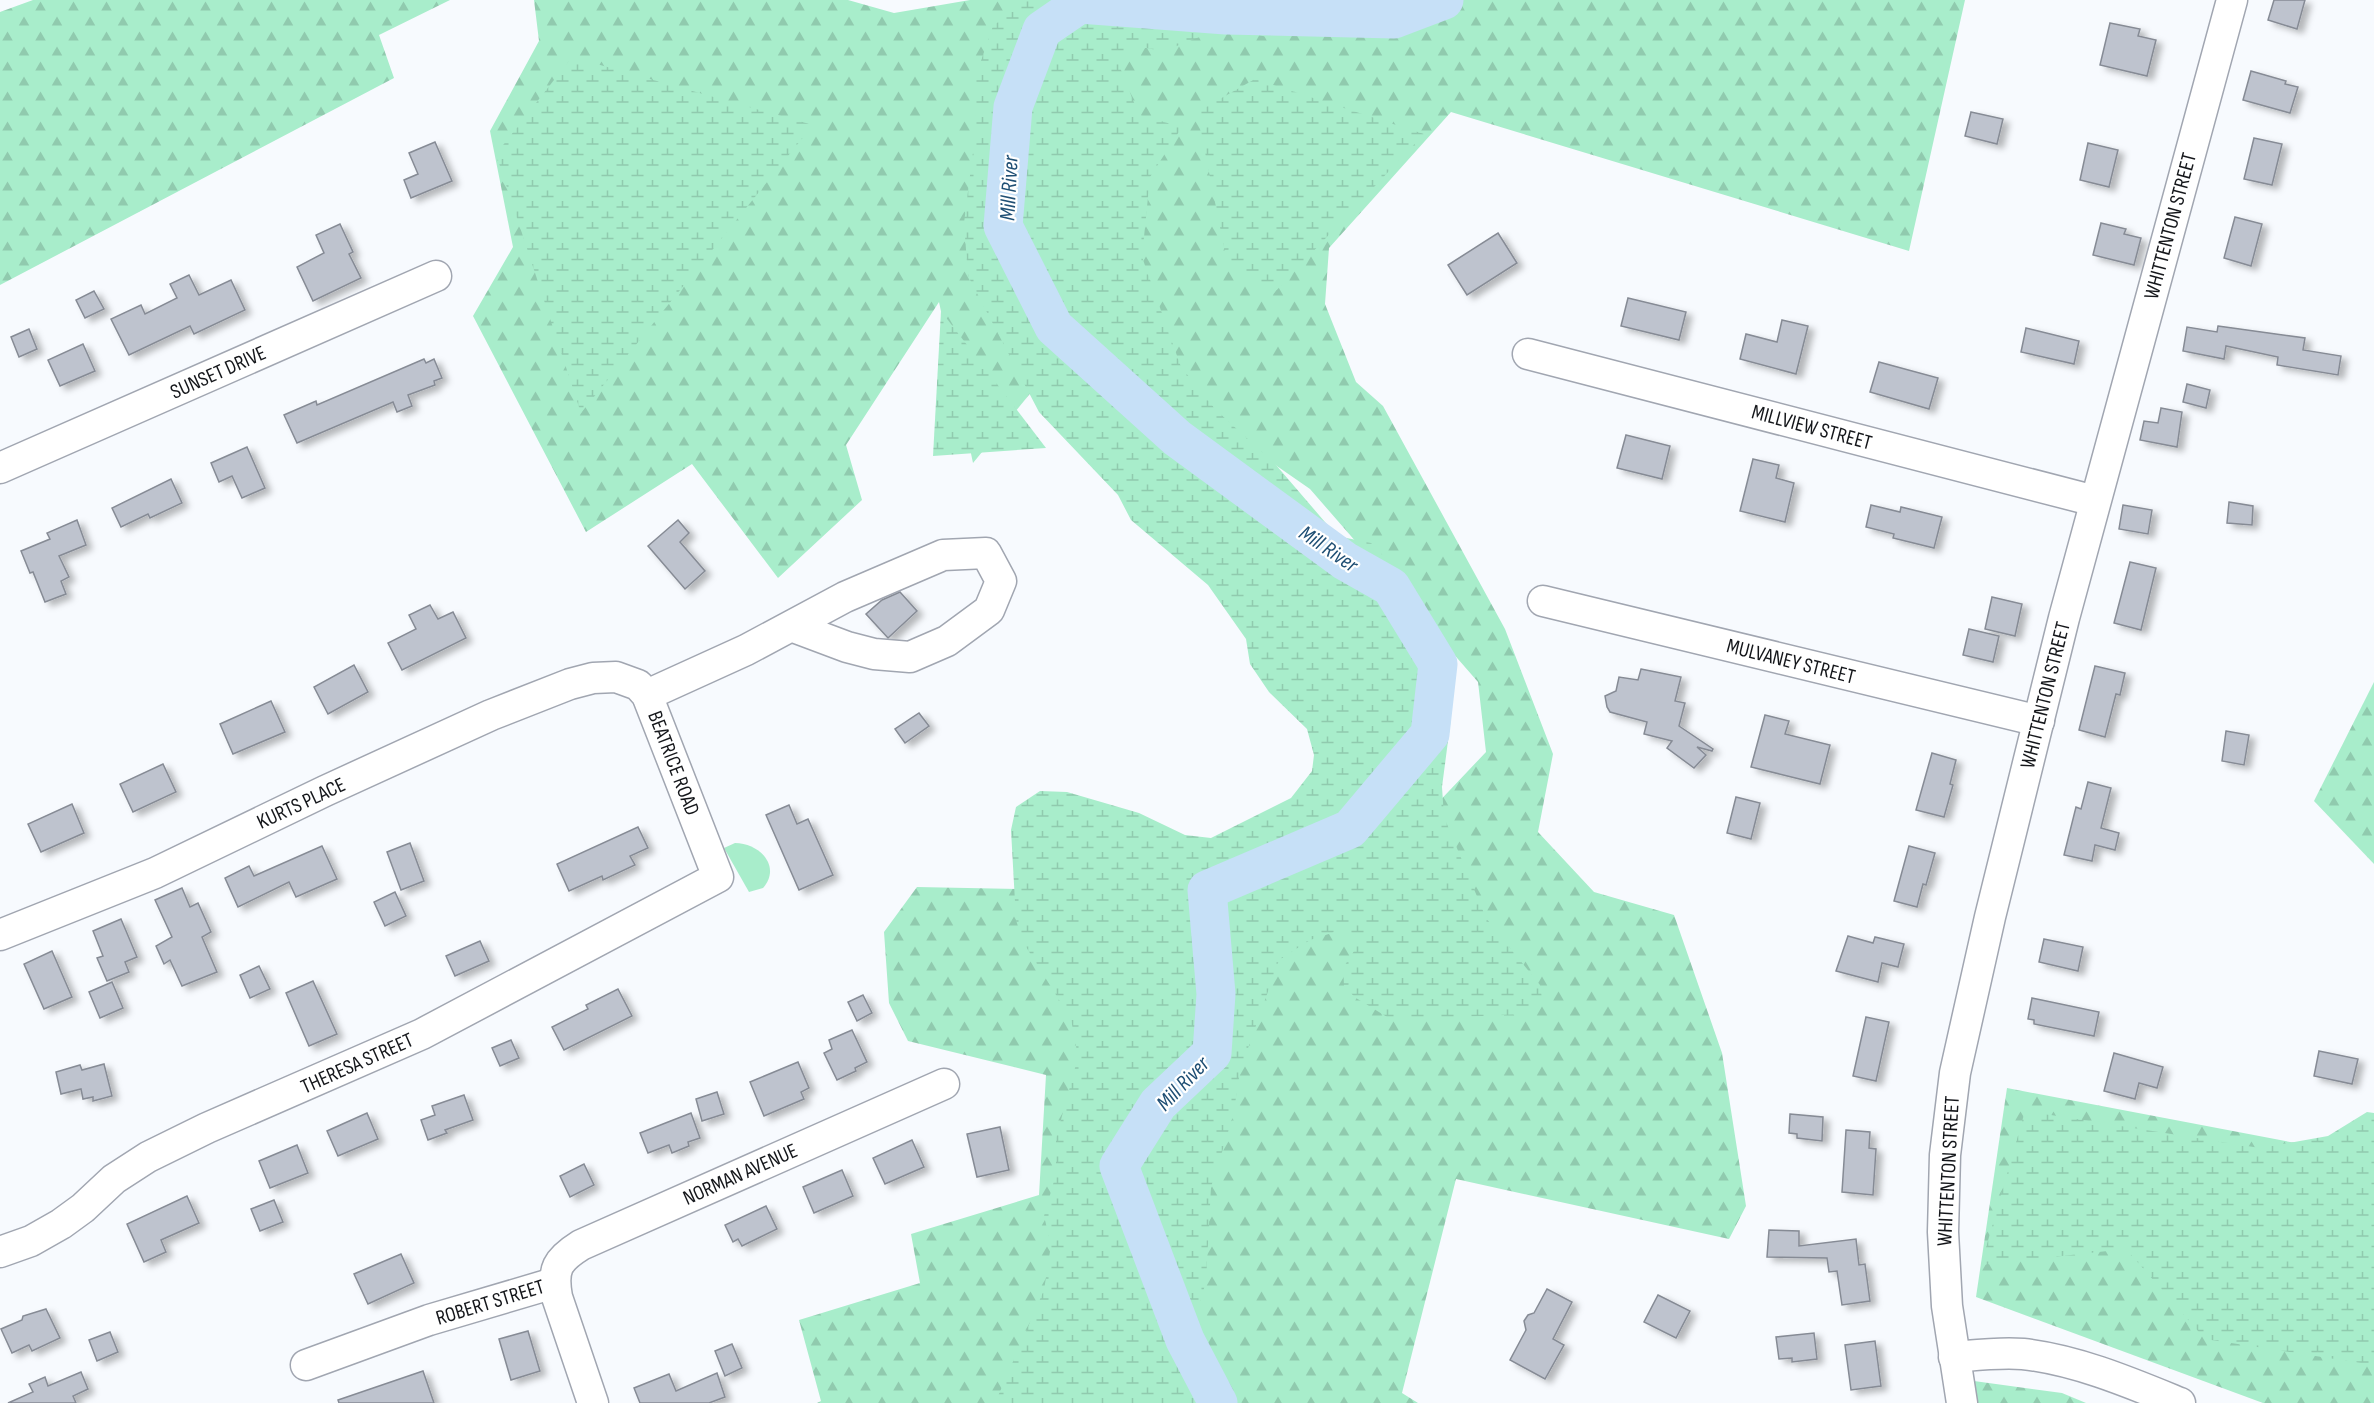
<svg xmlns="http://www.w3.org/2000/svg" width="2374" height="1403" viewBox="0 0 2374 1403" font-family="'Sofia Sans Condensed',sans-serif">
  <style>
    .forest { fill: url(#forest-firs) }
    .wetland { fill: url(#wetland-marsh) }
    .garden { fill: #a8edcb }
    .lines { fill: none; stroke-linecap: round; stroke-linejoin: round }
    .river { stroke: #c6e0f7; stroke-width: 39 }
    .building { fill: #bec3ce; stroke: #868b95; stroke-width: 1.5; filter: url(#shadow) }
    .minor-casing { stroke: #a1a6b1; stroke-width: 33 }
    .minor { stroke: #fff; stroke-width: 30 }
    .labels { text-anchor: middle; stroke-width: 4.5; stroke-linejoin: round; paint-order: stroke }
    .street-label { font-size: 21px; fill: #14161a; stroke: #fff }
    .water-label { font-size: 22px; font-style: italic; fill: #1f4f74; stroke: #fff }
  </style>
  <defs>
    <pattern id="forest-firs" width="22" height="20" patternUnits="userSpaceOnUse" patternTransform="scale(1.5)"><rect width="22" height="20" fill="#a8edcb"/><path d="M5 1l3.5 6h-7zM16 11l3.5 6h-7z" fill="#90caae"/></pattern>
    <pattern id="wetland-marsh" width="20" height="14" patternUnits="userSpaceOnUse" patternTransform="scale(1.5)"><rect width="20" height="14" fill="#a8edcb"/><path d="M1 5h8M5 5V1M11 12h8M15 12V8" fill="none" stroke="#90caae"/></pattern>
    <filter id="shadow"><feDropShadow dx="6" dy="4" stdDeviation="3" flood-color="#0004"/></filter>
  </defs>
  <rect width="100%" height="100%" fill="#f7fafe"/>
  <g class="forest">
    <polygon points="33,0 450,0 379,35 394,78 0,285 0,12"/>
    <polygon points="534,0 848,0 894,13 970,0 1965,0 1909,251 1451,112 1329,248 1325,304 1356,382 1383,406 1505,629 1553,754 1538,832 1594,892 1674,915 1722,1053 1746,1206 1729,1239 1456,1179 1402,1393 1418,1403 817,1403 821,1401 799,1320 920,1283 911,1234 1039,1195 1046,1075 908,1041 889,1003 884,932 917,887 1123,891 1375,869 1486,752 1478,682 1310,489 1138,370 1042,379 973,463 939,302 846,445 862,500 778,578 692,464 586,532 473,316 513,247 490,131 539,41"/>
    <polygon points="2374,682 2374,864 2314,801"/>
    <polygon points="2007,1088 2374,1158 2374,1403 2263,1403 1976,1297"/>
    <polygon points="1974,1381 2062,1393 2086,1403 1976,1403"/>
  </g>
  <g class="wetland">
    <polygon points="1025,0 1465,0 1440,17 1376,30 1308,27 1269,37 1220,29 1164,51 1127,45 1119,65 1139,115 1182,127 1150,177 1142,257 1181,367 1216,410 1276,465 1337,536 1371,543 1416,590 1437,686 1451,718 1442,787 1444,817 1486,918 1540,985 1542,999 1528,1014 1392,1020 1356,998 1344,987 1343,968 1356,948 1346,934 1338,931 1310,940 1279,960 1240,1071 1233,1117 1211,1187 1206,1281 1193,1328 1197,1356 1208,1375 1223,1390 1242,1403 995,1403 1044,1290 1051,1245 1044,1216 1056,1174 1056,1138 1078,1057 1071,1019 1023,942 1016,920 1011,830 1016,807 1040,791 1067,792 1139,813 1185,835 1211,838 1291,798 1312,771 1314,755 1307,729 1269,692 1250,664 1246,639 1208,585 1131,520 1118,495 1039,412 968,276 964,223 976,128 974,81 993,26"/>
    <polygon points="572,57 813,125 581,413 496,154"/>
    <polygon points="1255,79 1424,134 1274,293 1227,262 1197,112"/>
    <polygon points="941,311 1046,448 933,456"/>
    <polygon points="2025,1111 2260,1148 2328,1136 2367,1112 2374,1113 2374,1365 2205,1339 2126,1249 1981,1265"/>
  </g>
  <path class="garden" d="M735,843C759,843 782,866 763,888L749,892L724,848Z"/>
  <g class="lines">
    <polyline class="river" points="1218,1403 1185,1340 1119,1166 1158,1104 1212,1053 1216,994 1207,890 1350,829 1430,734 1438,664 1391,587 1345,561 1177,438 1054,327 1003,226 1013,107 1042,30 1080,4 1226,15 1394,19 1444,0"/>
  </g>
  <g class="building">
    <polygon points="2274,0 2305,0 2297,29 2268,20"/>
    <polygon points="2110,23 2140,29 2138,36 2156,40 2147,76 2100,65"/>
    <polygon points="2251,71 2286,81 2285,84 2298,87 2290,113 2243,100"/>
    <polygon points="1971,112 2003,119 1997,144 1965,136"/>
    <polygon points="2254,138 2282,144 2272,185 2244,179"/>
    <polygon points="435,142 452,181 411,198 404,180 418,174 409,153"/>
    <polygon points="2088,143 2118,150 2109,187 2080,180"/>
    <polygon points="2235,217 2262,224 2251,266 2224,258"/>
    <polygon points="2101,223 2126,229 2124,234 2141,238 2134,265 2093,255"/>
    <polygon points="340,224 353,252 349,254 361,278 313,301 297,267 324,253 316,235"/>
    <polygon points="1498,233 1517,263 1467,295 1448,265"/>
    <polygon points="189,275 199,295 231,280 245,310 194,334 190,326 129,355 111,319 141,305 145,314 177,298 170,284"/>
    <polygon points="94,291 104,309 85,318 76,300"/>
    <polygon points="1628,298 1686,312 1679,340 1621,326"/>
    <polygon points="1782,320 1808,326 1796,374 1740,359 1746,334 1777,342"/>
    <polygon points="2218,326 2305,338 2303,350 2341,356 2338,375 2277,365 2278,357 2226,346 2224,359 2183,351 2187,327 2217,332"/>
    <polygon points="2026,328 2079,341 2074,364 2021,352"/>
    <polygon points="29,329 37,349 19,357 11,337"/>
    <polygon points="83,344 95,371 60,386 48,360"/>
    <polygon points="424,359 426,363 434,359 442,378 434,381 435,385 408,395 412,406 397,412 393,402 297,443 284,415 316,401 317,405"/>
    <polygon points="1879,362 1938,378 1929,409 1870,392"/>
    <polygon points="2187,384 2210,390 2206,408 2183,402"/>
    <polygon points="2161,408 2182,412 2177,447 2140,440 2144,421 2158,423"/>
    <polygon points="1626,435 1670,446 1662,479 1617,468"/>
    <polygon points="247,447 265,488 242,498 232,476 219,482 211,463"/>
    <polygon points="1753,459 1779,465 1776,478 1794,483 1785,522 1740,511"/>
    <polygon points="171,479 182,503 150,518 148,514 121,527 112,508"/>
    <polygon points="2229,502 2253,506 2252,525 2227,523"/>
    <polygon points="1871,505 1900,512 1901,507 1942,517 1934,548 1893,538 1894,534 1866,527"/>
    <polygon points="2123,505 2152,510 2148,534 2119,529"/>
    <polygon points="77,520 86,545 59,556 69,577 61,581 66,594 45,602 33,572 30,573 21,551 50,539 47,533"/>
    <polygon points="678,520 689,533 680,542 705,571 685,589 648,546"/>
    <polygon points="2130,562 2156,568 2141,630 2114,623"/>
    <polygon points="900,592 917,611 888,638 866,614 882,600"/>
    <polygon points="1992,597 2022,604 2015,636 1985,629"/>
    <polygon points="430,605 438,619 453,612 466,638 402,670 388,643 416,629 409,615"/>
    <polygon points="1969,629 1999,636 1993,662 1963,655"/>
    <polygon points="354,665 368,692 328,714 314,687"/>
    <polygon points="2095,666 2125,673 2120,695 2116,694 2105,737 2079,730"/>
    <polygon points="1641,669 1681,677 1675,701 1685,703 1679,726 1713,749 1712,751 1697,747 1706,755 1694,768 1667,748 1672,741 1644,734 1647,722 1610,712 1607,707 1605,696 1616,691 1619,677 1638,680"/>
    <polygon points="271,701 285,732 233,754 220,724"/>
    <polygon points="919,713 929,726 905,743 895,729"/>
    <polygon points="1765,715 1789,721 1785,734 1830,745 1820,784 1751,767"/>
    <polygon points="2226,731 2249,735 2244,765 2222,761"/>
    <polygon points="1932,753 1956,760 1950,784 1953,785 1944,817 1916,810"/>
    <polygon points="163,764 176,792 133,812 120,784"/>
    <polygon points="2088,782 2111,788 2101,828 2119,833 2115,850 2095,845 2092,861 2064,855 2076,807 2081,809"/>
    <polygon points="1736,797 1760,803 1751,839 1727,833"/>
    <polygon points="72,804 84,833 41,852 28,824"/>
    <polygon points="789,805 797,824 808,819 833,875 799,890 766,815"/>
    <polygon points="638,827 648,848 630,856 635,865 603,880 602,876 569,891 557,864"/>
    <polygon points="410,843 424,881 401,890 387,852"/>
    <polygon points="322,846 337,879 296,897 289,882 238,907 225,878 249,866 254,876"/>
    <polygon points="1909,846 1935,853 1926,885 1923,884 1917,907 1894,901"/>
    <polygon points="182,888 190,907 198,903 211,932 202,937 217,972 182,986 170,960 164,964 156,946 172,937 155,900"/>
    <polygon points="395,892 406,916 385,926 374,902"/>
    <polygon points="121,919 137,957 125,962 129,972 107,981 97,958 103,956 93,931"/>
    <polygon points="1848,936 1873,943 1875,937 1904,944 1898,967 1882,963 1878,982 1836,971"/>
    <polygon points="2044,939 2083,947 2078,971 2039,962"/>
    <polygon points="480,941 489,961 455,976 446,956"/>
    <polygon points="52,951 72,997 44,1009 24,964"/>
    <polygon points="259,966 270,989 250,998 240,975"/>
    <polygon points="313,981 337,1034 309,1046 286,993"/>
    <polygon points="112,982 123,1008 100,1018 89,992"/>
    <polygon points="618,989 632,1016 564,1050 552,1027 588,1009 586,1005"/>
    <polygon points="863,995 872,1013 857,1021 848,1002"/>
    <polygon points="2032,998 2099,1012 2094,1036 2034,1024 2034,1020 2028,1019"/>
    <polygon points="1866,1017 1889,1022 1876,1081 1853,1076"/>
    <polygon points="852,1030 867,1062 855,1068 856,1071 837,1080 824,1053 832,1049 829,1040"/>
    <polygon points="511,1040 519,1058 500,1066 492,1048"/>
    <polygon points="2319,1051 2358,1059 2352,1084 2314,1076"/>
    <polygon points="2114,1053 2163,1067 2157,1088 2139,1083 2135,1099 2104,1091"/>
    <polygon points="798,1062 809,1088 801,1092 804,1099 764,1116 750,1082"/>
    <polygon points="104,1064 112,1096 93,1101 93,1097 83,1099 81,1089 61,1094 56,1072 80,1065 82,1070"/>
    <polygon points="717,1092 724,1114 702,1121 696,1099"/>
    <polygon points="464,1095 473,1120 445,1130 447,1133 428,1140 421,1120 435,1115 432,1106"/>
    <polygon points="367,1113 378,1139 338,1156 327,1131"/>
    <polygon points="691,1113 700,1138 688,1142 689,1146 672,1153 669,1145 648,1153 640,1133"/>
    <polygon points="1790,1114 1823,1117 1822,1141 1797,1138 1797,1134 1789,1133"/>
    <polygon points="1000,1127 1009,1170 977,1177 967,1134"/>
    <polygon points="1846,1130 1870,1132 1869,1148 1876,1149 1873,1195 1842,1192"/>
    <polygon points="912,1140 924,1167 885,1184 873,1158"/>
    <polygon points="297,1145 308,1173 270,1188 259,1161"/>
    <polygon points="584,1164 594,1185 570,1197 560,1176"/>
    <polygon points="842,1170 853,1196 814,1213 803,1187"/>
    <polygon points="187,1196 199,1223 161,1240 166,1252 144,1262 127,1224"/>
    <polygon points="274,1200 283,1222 260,1231 251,1209"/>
    <polygon points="766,1206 777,1229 742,1246 738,1239 733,1242 725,1225"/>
    <polygon points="1769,1230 1799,1231 1799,1246 1856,1239 1859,1265 1865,1264 1870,1301 1842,1305 1837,1271 1829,1272 1827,1258 1767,1257"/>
    <polygon points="401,1254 414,1283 368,1304 354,1274"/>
    <polygon points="1547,1289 1572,1302 1553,1339 1564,1345 1545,1379 1510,1360 1526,1330 1524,1321 1528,1315 1534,1313"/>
    <polygon points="1658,1295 1690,1311 1676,1338 1644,1322"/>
    <polygon points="46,1309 60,1338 32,1351 29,1345 12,1353 1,1329 22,1320 23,1316"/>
    <polygon points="528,1331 540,1371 511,1380 499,1339"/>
    <polygon points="110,1332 118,1352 97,1361 89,1340"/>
    <polygon points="1814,1333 1817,1359 1792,1362 1792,1358 1779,1359 1776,1337"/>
    <polygon points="1875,1341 1881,1386 1851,1390 1845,1345"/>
    <polygon points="732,1344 742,1368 725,1376 715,1351"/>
    <polygon points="423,1371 434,1403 339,1403 338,1400"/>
    <polygon points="81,1372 88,1389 73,1396 76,1403 8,1403 33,1392 29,1384 45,1377 48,1386"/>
    <polygon points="717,1373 725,1397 709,1403 640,1403 634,1388 669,1374 676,1391"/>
  </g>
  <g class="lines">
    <g class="minor-casing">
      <g id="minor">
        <polyline points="1528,354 2095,501"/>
        <polyline points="0,468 436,276"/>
        <polyline points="1543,601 2039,721"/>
        <polyline points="647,695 746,650 845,597 943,555 986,553 1001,581 989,610 947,641 910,657 874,654 847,647 791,626"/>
        <polyline points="0,935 155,873 325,791 491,715 570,684 593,678 616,677 638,685 647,695 718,877 422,1034 207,1128 148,1157 114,1179 83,1208 61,1224 31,1241 0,1252"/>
        <path d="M1954,1357C1977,1355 2000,1352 2023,1354C2077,1360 2131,1383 2180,1403"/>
        <polyline points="306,1365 429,1320 554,1283"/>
        <path d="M593,1403L557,1297C552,1269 557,1260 581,1245L944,1084"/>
        <polyline points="1962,1403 1947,1306 1943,1232 1945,1155 1955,1073 1990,917 2064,618 2232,0"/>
      </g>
    </g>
    <use href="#minor" class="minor"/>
  </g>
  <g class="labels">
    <g class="street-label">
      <text transform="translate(2170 226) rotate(-75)" y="7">WHITTENTON STREET</text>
      <text transform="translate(218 372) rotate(-24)" y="7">SUNSET DRIVE</text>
      <text transform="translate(1812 427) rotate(15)" y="7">MILLVIEW STREET</text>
      <text transform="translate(1791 661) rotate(14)" y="7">MULVANEY STREET</text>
      <text transform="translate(2045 695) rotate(-76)" y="7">WHITTENTON STREET</text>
      <text transform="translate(674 763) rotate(69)" y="7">BEATRICE ROAD</text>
      <text transform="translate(301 803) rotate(-25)" y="7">KURTS PLACE</text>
      <text transform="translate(357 1063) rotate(-24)" y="7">THERESA STREET</text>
      <text transform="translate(1948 1171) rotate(-87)" y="7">WHITTENTON STREET</text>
      <text transform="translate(740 1174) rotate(-24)" y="7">NORMAN AVENUE</text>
      <text transform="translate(490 1302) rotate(-17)" y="7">ROBERT STREET</text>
    </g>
    <g class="water-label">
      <text transform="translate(1008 188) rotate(-87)" y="8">Mill River</text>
      <text transform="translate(1329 548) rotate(34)" y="8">Mill River</text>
      <text transform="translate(1182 1083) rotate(-46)" y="8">Mill River</text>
    </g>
  </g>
</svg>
